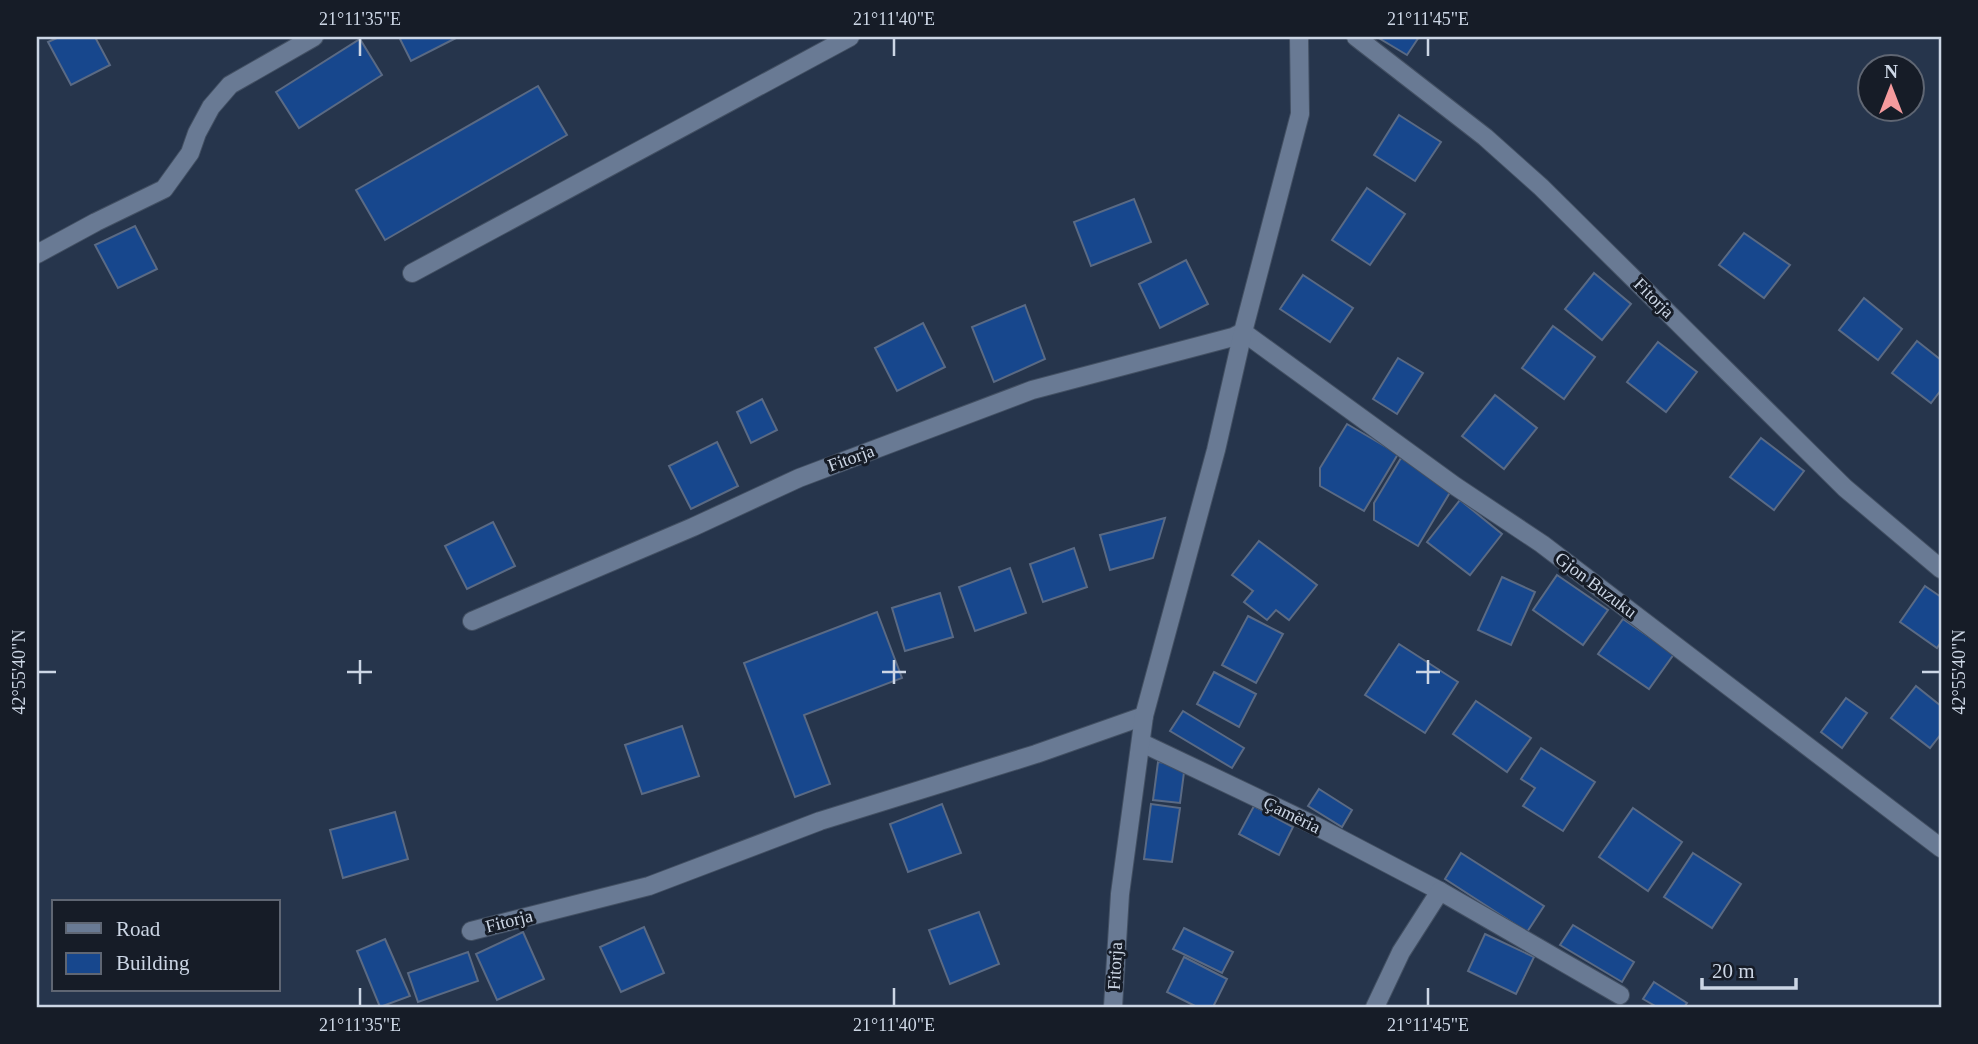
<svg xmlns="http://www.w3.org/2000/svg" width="1978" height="1044" viewBox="0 0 1978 1044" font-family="'Times New Roman',serif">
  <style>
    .building { fill: #17478d; stroke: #5a6a84; stroke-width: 2 }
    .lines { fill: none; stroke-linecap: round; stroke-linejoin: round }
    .minor-casing { stroke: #435063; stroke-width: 20 }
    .minor { stroke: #697a94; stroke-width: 18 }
    .ticks { fill: none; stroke: #ccd6e5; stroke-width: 2.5 }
    .labels { text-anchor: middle; stroke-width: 6; stroke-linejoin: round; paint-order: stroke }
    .street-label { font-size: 18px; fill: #ccd6e5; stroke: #161c27 }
    .neatline { fill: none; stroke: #ccd6e5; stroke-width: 2.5 }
    .ticks-label { font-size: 18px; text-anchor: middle; fill: #ccd6e5 }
  </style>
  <rect width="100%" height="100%" fill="#26354c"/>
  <g class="building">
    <polygon points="59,37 95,37 110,65 71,85 48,42"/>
    <polygon points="399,37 458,37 411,61"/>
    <polygon points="1377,37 1419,37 1407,55"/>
    <polygon points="360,39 382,75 299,128 276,92"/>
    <polygon points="538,86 567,135 385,240 356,190"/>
    <polygon points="1399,115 1441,142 1415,181 1374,155"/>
    <polygon points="1367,188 1405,214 1370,265 1332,240"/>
    <polygon points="1134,199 1151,242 1091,266 1074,222"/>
    <polygon points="135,226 157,269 118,288 95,245"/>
    <polygon points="1744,233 1790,265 1764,298 1719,265"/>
    <polygon points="1186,260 1208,304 1160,328 1139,284"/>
    <polygon points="1594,273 1631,304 1602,340 1565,309"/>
    <polygon points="1303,275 1353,308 1330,342 1280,309"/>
    <polygon points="1864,298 1902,329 1878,360 1839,330"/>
    <polygon points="1025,305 1045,359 994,382 972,327"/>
    <polygon points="923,323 945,367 897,391 875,348"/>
    <polygon points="1553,326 1595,357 1564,399 1522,368"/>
    <polygon points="1917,341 1941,360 1941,390 1931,403 1892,373"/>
    <polygon points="1658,342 1697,372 1666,412 1627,382"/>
    <polygon points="1398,358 1423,373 1397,414 1373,399"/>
    <polygon points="1495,395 1537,428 1504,469 1462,436"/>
    <polygon points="762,399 777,430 751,443 737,412"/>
    <polygon points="1347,424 1398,454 1364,511 1320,486 1320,468"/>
    <polygon points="1761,438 1804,471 1774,510 1730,477"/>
    <polygon points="717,442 738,486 691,509 669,466"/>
    <polygon points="1401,458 1452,489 1418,546 1374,520 1374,503"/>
    <polygon points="1460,500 1502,534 1470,575 1427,542"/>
    <polygon points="1165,518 1153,558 1110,570 1100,535"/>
    <polygon points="493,522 515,566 467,589 445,546"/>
    <polygon points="1259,541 1317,585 1289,620 1276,610 1267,620 1244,602 1253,591 1232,575"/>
    <polygon points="1074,548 1087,587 1043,602 1030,564"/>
    <polygon points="1010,568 1026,613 975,631 959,587"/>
    <polygon points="1557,575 1608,610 1583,645 1533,610"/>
    <polygon points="1502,577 1535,592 1511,645 1478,630"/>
    <polygon points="1925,586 1941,597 1941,642 1937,648 1900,622"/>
    <polygon points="940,593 953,637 905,651 892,608"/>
    <polygon points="877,612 902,678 804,715 830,784 795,797 744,663"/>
    <polygon points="1248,616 1283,634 1256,683 1222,665"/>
    <polygon points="1623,619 1674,654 1649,689 1598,654"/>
    <polygon points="1399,644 1458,682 1425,733 1365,695"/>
    <polygon points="1214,672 1256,694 1239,727 1197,704"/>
    <polygon points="1916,686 1941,706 1941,734 1930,748 1891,718"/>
    <polygon points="1846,698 1867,713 1842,748 1821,732"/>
    <polygon points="1476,701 1531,738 1507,772 1453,734"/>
    <polygon points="1183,711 1244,748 1232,768 1170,731"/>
    <polygon points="682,726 699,776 642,794 625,745"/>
    <polygon points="1541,748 1595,782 1563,831 1523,806 1535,788 1521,779"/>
    <polygon points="1158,762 1185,765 1180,803 1153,800"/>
    <polygon points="1319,789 1352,810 1342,827 1308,806"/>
    <polygon points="942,804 961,853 908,872 890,824"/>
    <polygon points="1151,804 1180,808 1172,862 1144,859"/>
    <polygon points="1254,806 1293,827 1279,855 1239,834"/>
    <polygon points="1633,808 1682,842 1648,891 1599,857"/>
    <polygon points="395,812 408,859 343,878 330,830"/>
    <polygon points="1461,853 1544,906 1527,932 1445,879"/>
    <polygon points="1693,853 1741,884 1712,928 1664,897"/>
    <polygon points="979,912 999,964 950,984 929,930"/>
    <polygon points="1573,925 1634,962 1622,982 1560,945"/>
    <polygon points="644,927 664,973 621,992 600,947"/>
    <polygon points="1184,928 1233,952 1222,973 1173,949"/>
    <polygon points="523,932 544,979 497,1000 476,954"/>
    <polygon points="1485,934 1534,957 1516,994 1468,971"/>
    <polygon points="385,939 410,996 380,1007 357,951"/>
    <polygon points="468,952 478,981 418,1002 408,973"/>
    <polygon points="1184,957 1227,979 1213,1007 1197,1007 1167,992"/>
    <polygon points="1654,982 1687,1003 1684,1007 1657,1007 1643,999"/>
  </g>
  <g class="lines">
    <g class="minor-casing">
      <g id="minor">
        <polyline points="1356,37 1485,137 1541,187 1845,488 1941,569"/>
        <polyline points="37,254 96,222 164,189 190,153 197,133 211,107 230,85 314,37"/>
        <polyline points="412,273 850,37"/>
        <polyline points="1243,332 1455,486 1542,544 1941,848"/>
        <polyline points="472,621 693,527 799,478 1032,390 1233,337 1243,332"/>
        <polyline points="1142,743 1314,825 1440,891"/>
        <polyline points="471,931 649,886 820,821 1036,754 1144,716"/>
        <polyline points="1113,1007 1120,894 1144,716 1216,450 1243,332 1300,114 1299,37"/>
        <polyline points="1375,1007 1401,952 1440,891 1620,995"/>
      </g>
    </g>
    <use href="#minor" class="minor"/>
  </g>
  <path class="ticks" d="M360,38V56M894,38V56M1428,38V56M360,660V684M894,660V684M1428,660V684M38,672H56M347,672H372M882,672H906M1416,672H1440M1922,672H1940M360,988V1006M894,988V1006M1428,988V1006"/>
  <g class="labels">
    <g class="street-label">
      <text transform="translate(1654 298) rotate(45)" y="6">Fitorja</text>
      <text transform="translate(851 458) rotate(-20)" y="6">Fitorja</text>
      <text transform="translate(1596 585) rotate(37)" y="6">Gjon Buzuku</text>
      <text transform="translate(1292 815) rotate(26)" y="6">Çamëria</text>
      <text transform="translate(509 921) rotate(-14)" y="6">Fitorja</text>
      <text transform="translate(1115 966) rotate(-87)" y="6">Fitorja</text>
    </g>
  </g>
  <rect width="1978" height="1044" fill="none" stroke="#161c27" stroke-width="77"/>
  <rect x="52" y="900" width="228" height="91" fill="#161c27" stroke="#5f6673" stroke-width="2"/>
  <rect x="66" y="923" width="35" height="10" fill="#697a94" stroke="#5f6673" stroke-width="2"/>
  <text x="116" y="936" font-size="21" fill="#ccd6e5">Road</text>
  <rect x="66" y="953" width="35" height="21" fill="#17478d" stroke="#5f6673" stroke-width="2"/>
  <text x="116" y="970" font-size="21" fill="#ccd6e5">Building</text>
  <g transform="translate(1891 88)"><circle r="33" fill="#161c27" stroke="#5f6673" stroke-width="2"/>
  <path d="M0-5L12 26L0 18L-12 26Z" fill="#f59b9e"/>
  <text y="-10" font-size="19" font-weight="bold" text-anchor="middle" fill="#ccd6e5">N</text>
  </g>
  <path d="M1702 978v10h94v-10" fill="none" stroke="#ccd6e5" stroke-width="3.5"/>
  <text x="1712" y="978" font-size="21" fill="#ccd6e5" stroke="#161c27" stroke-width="5" paint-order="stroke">20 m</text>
  <rect x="38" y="38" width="1902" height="968" class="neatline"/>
  <g class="ticks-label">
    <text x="360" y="25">21°11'35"E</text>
    <text x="894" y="25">21°11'40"E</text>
    <text x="1428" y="25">21°11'45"E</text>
    <text transform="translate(19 672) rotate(-90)" y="6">42°55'40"N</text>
    <text transform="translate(1959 672) rotate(-90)" y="6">42°55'40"N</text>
    <text x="360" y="1031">21°11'35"E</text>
    <text x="894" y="1031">21°11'40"E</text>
    <text x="1428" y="1031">21°11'45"E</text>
  </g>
</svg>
